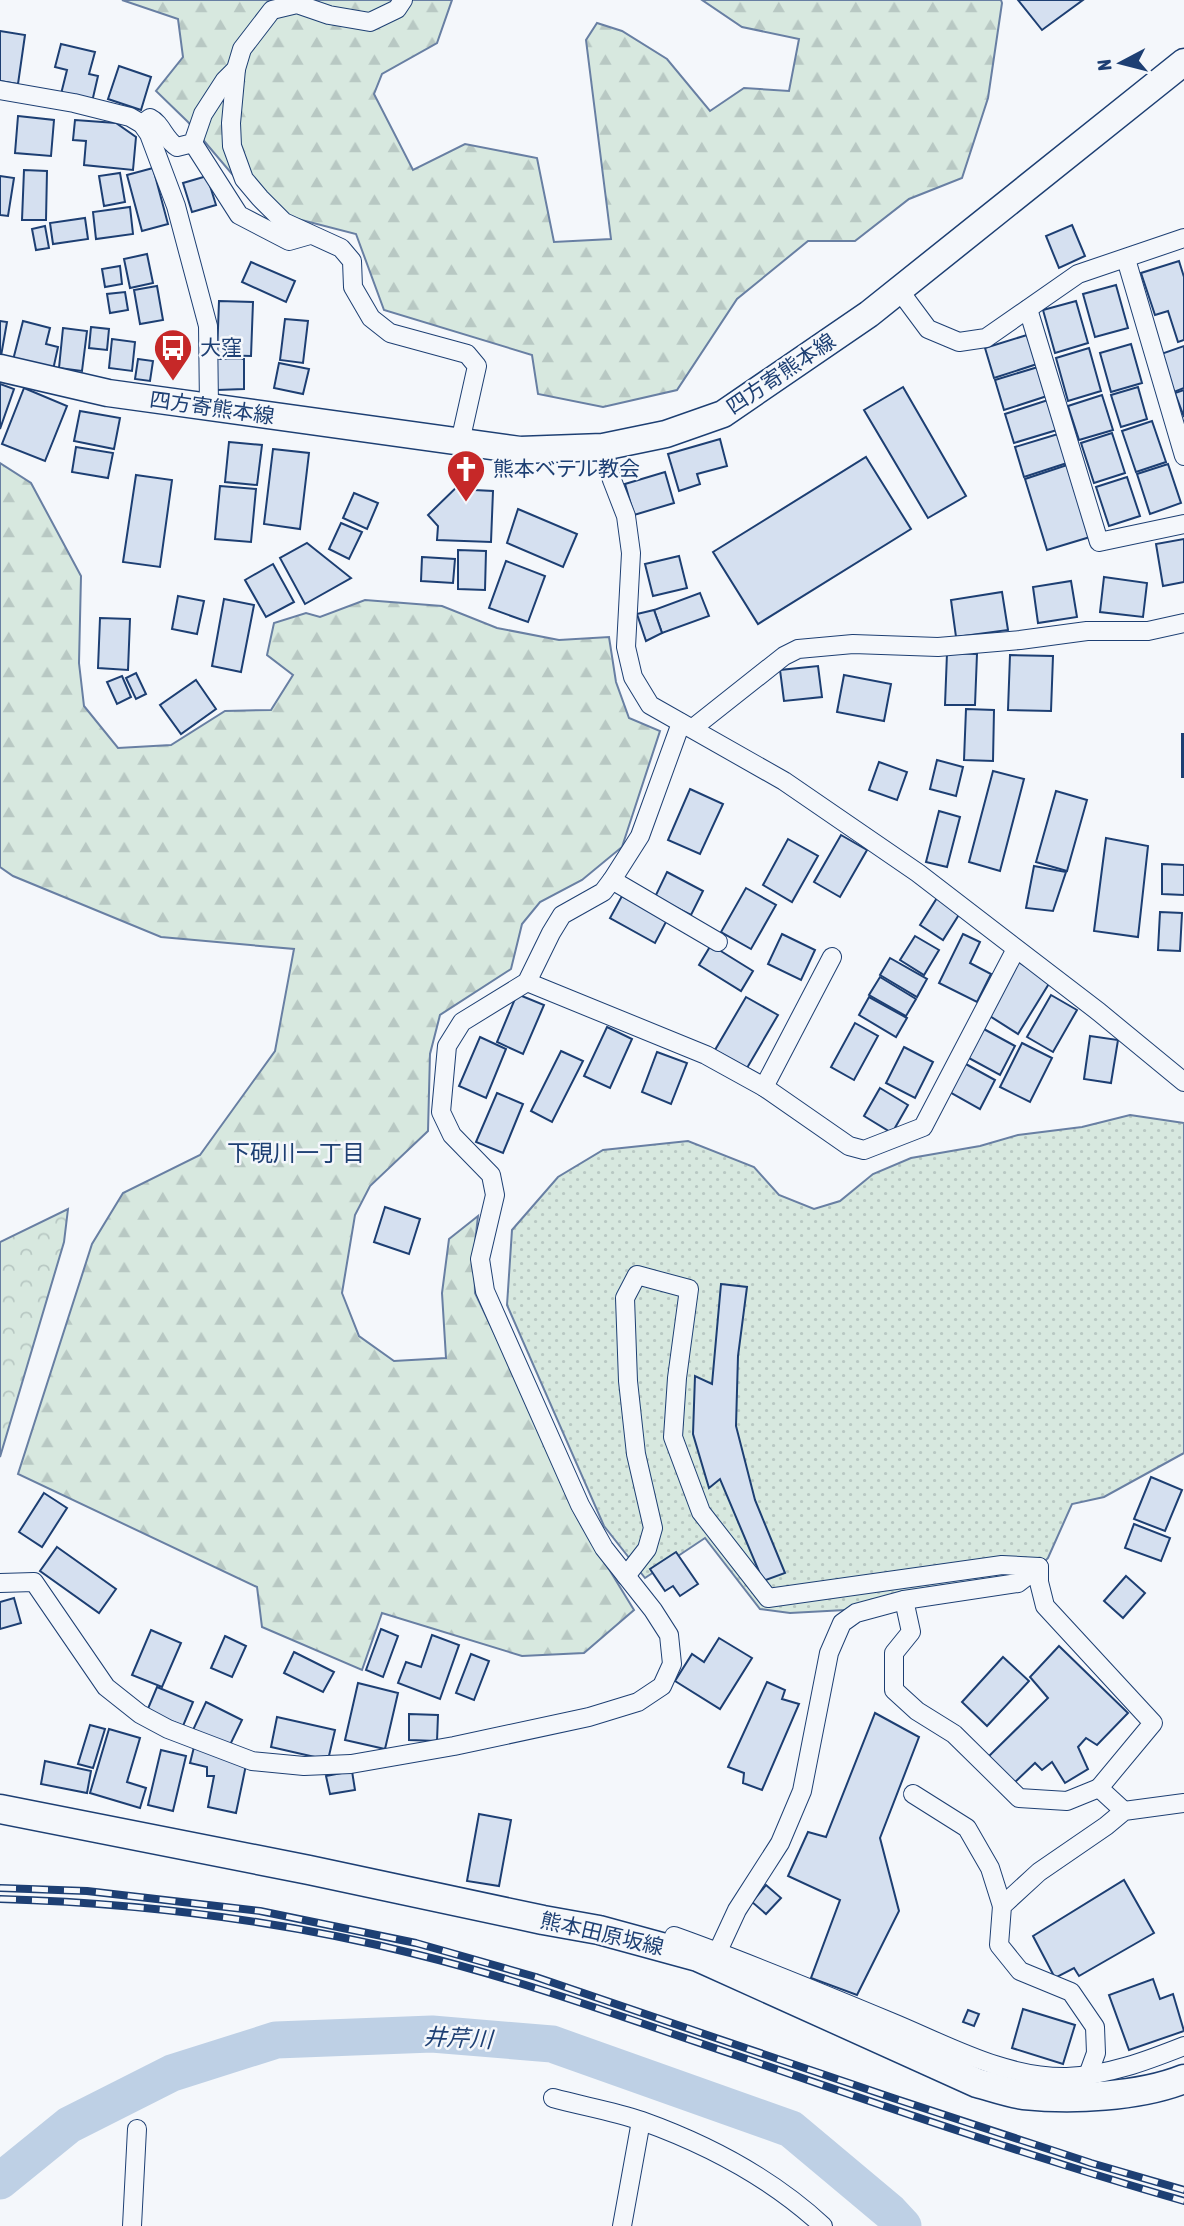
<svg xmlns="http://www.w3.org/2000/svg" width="1184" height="2226" viewBox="0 0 1184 2226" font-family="'Asap Condensed','Noto Sans JP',sans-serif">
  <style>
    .grass { fill: url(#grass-dots); stroke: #687fa3; stroke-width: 2 }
    .forest { fill: url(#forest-firs); stroke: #687fa3; stroke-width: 2 }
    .park { fill: url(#park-crowns); stroke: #687fa3; stroke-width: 2 }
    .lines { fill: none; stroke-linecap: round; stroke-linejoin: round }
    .river { stroke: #bed0e5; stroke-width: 37 }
    .building { fill: #d5e0f0; stroke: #1d3f73; stroke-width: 2 }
    .minor-casing { stroke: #1d3f73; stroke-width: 20 }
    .secondary-casing { stroke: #1d3f73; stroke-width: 29 }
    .primary-casing { stroke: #1d3f73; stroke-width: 31 }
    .minor { stroke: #f4f7fb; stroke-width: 18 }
    .secondary { stroke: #f4f7fb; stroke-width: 26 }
    .primary { stroke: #f4f7fb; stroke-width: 28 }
    .rail-casing { stroke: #1d3f73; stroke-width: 8 }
    .rail { stroke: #f4f7fb; stroke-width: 5; stroke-dasharray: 16; stroke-linecap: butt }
    .labels { text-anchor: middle; stroke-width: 5; stroke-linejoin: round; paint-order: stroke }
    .poi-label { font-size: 21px; fill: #1d3f73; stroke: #f4f7fb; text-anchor: start }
    .street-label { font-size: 21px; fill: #1d3f73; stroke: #f4f7fb }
    .neighbourhood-label { font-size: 23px; fill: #1d3f73; stroke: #f4f7fb }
    .water-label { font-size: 23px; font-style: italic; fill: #1d3f73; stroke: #f4f7fb }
  </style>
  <defs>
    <pattern id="grass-dots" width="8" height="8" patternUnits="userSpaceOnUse" patternTransform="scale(1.75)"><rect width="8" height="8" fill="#d7e8df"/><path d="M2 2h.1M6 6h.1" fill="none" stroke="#b8c8c3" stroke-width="1.8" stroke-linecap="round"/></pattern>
    <pattern id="forest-firs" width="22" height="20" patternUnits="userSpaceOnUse" patternTransform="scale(1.75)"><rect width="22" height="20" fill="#d7e8df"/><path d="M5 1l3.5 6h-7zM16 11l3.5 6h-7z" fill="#b8c8c3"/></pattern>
    <pattern id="park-crowns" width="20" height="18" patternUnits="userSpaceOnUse" patternTransform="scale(1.75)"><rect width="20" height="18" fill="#d7e8df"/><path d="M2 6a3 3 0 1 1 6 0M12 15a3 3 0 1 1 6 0" fill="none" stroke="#b8c8c3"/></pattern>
  </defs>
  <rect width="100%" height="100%" fill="#f4f7fb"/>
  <polygon class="grass" points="1130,1115 1184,1123 1184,1453 1104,1497 1072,1504 1048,1558 1018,1590 864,1609 790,1613 760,1609 705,1538 645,1578 604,1526 507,1305 512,1230 558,1177 603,1150 688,1141 754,1167 779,1195 814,1209 840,1201 873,1174 911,1158 980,1146 1018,1135 1082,1127"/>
  <g class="forest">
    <polygon points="122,0 452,0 437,43 382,74 374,94 413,170 465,144 537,158 554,242 611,239 586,40 597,23 622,31 667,59 710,111 744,88 789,91 799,39 742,27 702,0 1001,0 1002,3 988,98 962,178 909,199 855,241 808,241 737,299 677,390 603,407 538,394 532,355 384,310 356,234 286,216 243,187 188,122 156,91 183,57 178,19"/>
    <polygon points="0,463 31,483 81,576 79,663 84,706 118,748 171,745 225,711 271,710 293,675 267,655 274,623 306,613 320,617 365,600 442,606 497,628 559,640 609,637 616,682 629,718 660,731 622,847 582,880 540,902 522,924 511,969 440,1015 430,1054 428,1131 370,1186 355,1215 342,1293 359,1336 394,1361 446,1358 442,1293 449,1239 478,1216 474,1252 475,1293 519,1385 574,1512 634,1610 584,1653 522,1656 382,1613 362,1670 262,1627 257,1587 18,1474 92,1244 123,1193 200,1155 275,1051 294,949 161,937 13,876 0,867"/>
  </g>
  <polygon class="park" points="68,1209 64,1242 0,1457 0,1242"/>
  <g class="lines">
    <polyline class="river" points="0,2181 69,2125 172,2073 276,2040 432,2034 552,2044 791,2129 890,2212 903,2226"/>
  </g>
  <g class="building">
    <polygon points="1018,0 1083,0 1042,30"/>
    <polygon points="0,31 25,35 18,84 0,81"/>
    <polygon points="61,44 95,52 89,74 98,76 92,102 61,94 67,70 55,67"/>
    <polygon points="119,66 151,77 141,110 108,99"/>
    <polygon points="18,116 54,120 51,156 15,153"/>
    <polygon points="75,120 116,123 136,137 133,170 84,165 86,141 73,140"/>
    <polygon points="153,168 168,224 142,231 127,175"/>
    <polygon points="24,170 47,171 46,220 22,220"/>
    <polygon points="120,173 125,202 104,206 99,176"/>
    <polygon points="0,176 14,178 8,216 0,215"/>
    <polygon points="207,176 216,205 192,212 183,183"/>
    <polygon points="130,207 133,234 96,239 93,212"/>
    <polygon points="85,218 88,239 53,244 50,223"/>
    <polygon points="1072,225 1085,256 1059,268 1046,236"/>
    <polygon points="45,226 49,248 36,250 32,229"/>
    <polygon points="147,254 153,283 130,288 124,259"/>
    <polygon points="1179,261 1184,277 1184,340 1178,342 1168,311 1155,315 1141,273"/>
    <polygon points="251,262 295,281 286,302 242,282"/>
    <polygon points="120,266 122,284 105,287 102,269"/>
    <polygon points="1116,285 1128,328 1095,337 1083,294"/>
    <polygon points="157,286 163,320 140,324 134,290"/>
    <polygon points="125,292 128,310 110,313 107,294"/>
    <polygon points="219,301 253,302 251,356 217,355"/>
    <polygon points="1076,301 1088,343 1055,353 1043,310"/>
    <polygon points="285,319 308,321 303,363 280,360"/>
    <polygon points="0,321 7,322 1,356 0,356"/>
    <polygon points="23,321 50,328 46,344 58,347 53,370 13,360"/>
    <polygon points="91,327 109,329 107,350 89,348"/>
    <polygon points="63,328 87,331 82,371 59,368"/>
    <polygon points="1027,335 1037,364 994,378 985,348"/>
    <polygon points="112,339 135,342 132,371 109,368"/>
    <polygon points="1131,344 1142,383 1111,392 1100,353"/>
    <polygon points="1184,346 1184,388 1174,392 1161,354"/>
    <polygon points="1089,348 1101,391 1068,401 1056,358"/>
    <polygon points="138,359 153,361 150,381 135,379"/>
    <polygon points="216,359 244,359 244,389 217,390"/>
    <polygon points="279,363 309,369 303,394 274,388"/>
    <polygon points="1038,367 1047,396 1004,410 995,380"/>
    <polygon points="0,384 14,389 0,429"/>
    <polygon points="903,387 966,496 928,518 864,410"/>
    <polygon points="1138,387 1147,419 1121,427 1111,395"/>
    <polygon points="24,388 67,406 45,461 2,444"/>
    <polygon points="1184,390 1184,417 1175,393"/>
    <polygon points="1102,395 1113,430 1079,440 1068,406"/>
    <polygon points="1048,400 1057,430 1014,443 1005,414"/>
    <polygon points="80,411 120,418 114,449 74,441"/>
    <polygon points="1152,421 1166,462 1136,472 1122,431"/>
    <polygon points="1112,433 1125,473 1094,483 1081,443"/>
    <polygon points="1058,434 1067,463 1024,477 1015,447"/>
    <polygon points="720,439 727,466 697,474 700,484 679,491 668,454"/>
    <polygon points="229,442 262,445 257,485 225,482"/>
    <polygon points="76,447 113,453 108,478 72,472"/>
    <polygon points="273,449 309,453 300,529 264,524"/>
    <polygon points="866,457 911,529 758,624 713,552"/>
    <polygon points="1168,464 1181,503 1150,514 1137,474"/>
    <polygon points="1067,465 1090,537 1047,550 1025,479"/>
    <polygon points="665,472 674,503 634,515 625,484"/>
    <polygon points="136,475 172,480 160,567 123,562"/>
    <polygon points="1127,477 1140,516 1109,526 1096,487"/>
    <polygon points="465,479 474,490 493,491 491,542 437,540 438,526 428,515"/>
    <polygon points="220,486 256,489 251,542 215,539"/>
    <polygon points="354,493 378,503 367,529 343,518"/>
    <polygon points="518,509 577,534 563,567 507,543"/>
    <polygon points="341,523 362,532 349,559 329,549"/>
    <polygon points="1184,539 1184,582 1163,586 1156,544"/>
    <polygon points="307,543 351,578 305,604 280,558"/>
    <polygon points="458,550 486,551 485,590 458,589"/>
    <polygon points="679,556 687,588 653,596 645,564"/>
    <polygon points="422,557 455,559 453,583 421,581"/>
    <polygon points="506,561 545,576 528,622 489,608"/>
    <polygon points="273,564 294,602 266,617 245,580"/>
    <polygon points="1104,577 1147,583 1143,617 1100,612"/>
    <polygon points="1071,581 1077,617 1038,623 1033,587"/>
    <polygon points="1002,592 1008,630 956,637 951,600"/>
    <polygon points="700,593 709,616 662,633 654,610"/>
    <polygon points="178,596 204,601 197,634 172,629"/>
    <polygon points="224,599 254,605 241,672 212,666"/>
    <polygon points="654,610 662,633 646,641 637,614"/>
    <polygon points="100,618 130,619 128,670 98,668"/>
    <polygon points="947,653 977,654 975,705 945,705"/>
    <polygon points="1010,655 1053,656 1051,711 1008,710"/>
    <polygon points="818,666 822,697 784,701 780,670"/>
    <polygon points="136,673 146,694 136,699 126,678"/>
    <polygon points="844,675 891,684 884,721 837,712"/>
    <polygon points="122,676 131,697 117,704 107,682"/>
    <polygon points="196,680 216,709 181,734 160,705"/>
    <polygon points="966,709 994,710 993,761 964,760"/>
    <rect x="1182" y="734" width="2" height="43"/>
    <polygon points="937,760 963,767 956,796 930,789"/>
    <polygon points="879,762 907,772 897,800 869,790"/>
    <polygon points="993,771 1024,779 1000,871 969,862"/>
    <polygon points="690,789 723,804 700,854 668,840"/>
    <polygon points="1056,791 1087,800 1067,871 1036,862"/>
    <polygon points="939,811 960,817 947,867 926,862"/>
    <polygon points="841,835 867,850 840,897 814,882"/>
    <polygon points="1106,838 1148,846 1138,937 1094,931"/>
    <polygon points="788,839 818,856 792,902 763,885"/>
    <polygon points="1162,864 1184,865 1184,895 1162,894"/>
    <polygon points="1034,866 1066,872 1053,911 1026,908"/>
    <polygon points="667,872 703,891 691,915 655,897"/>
    <polygon points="746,888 776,905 751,949 721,932"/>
    <polygon points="622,896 667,920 655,943 610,918"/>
    <polygon points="937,898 960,913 943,940 920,925"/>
    <polygon points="1160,912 1182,913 1180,951 1158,950"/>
    <polygon points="782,934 815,950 801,980 768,964"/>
    <polygon points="963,934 980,942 970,963 991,974 977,1002 939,983"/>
    <polygon points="915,936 939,950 924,975 900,960"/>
    <polygon points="711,945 753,971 741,991 699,965"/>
    <polygon points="890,958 927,979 917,997 880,975"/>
    <polygon points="1017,961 1050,982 1018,1034 985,1013"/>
    <polygon points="880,977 916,999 906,1016 869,995"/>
    <polygon points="517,994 544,1005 523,1054 497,1042"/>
    <polygon points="1051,995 1077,1010 1053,1052 1027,1037"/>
    <polygon points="746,997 778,1015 747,1068 715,1050"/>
    <polygon points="869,997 907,1018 896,1037 859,1015"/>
    <polygon points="855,1023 878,1036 854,1080 831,1067"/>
    <polygon points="607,1027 632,1039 610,1088 584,1076"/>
    <polygon points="982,1028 1015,1046 1000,1075 967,1057"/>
    <polygon points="1090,1036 1118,1040 1111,1083 1084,1079"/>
    <polygon points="480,1037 506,1049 486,1098 459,1086"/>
    <polygon points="1022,1043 1052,1058 1030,1102 1000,1087"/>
    <polygon points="904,1047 933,1062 915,1098 886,1083"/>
    <polygon points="561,1051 583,1061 552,1122 531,1111"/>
    <polygon points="657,1052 687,1063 671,1104 642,1092"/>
    <polygon points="964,1063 995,1080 980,1109 948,1091"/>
    <polygon points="880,1088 908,1105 892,1133 864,1116"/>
    <polygon points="497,1093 523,1104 503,1153 476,1142"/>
    <polygon points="385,1207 420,1219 409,1254 374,1242"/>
    <polygon points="721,1284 747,1287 738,1356 736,1426 755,1500 785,1573 763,1581 720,1479 709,1488 693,1434 695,1376 712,1384"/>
    <polygon points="1151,1477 1182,1490 1165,1531 1134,1519"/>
    <polygon points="44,1493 67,1508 42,1547 19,1532"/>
    <polygon points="1134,1524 1170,1538 1161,1561 1125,1548"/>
    <polygon points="57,1547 116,1589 99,1613 40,1571"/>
    <polygon points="676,1552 698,1584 680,1596 673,1586 665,1591 650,1569"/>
    <polygon points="1126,1576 1145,1593 1123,1618 1104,1601"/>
    <polygon points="14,1598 21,1623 0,1629 0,1602"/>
    <polygon points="381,1629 398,1636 383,1677 366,1670"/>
    <polygon points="151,1630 181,1643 162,1687 132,1675"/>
    <polygon points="432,1635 459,1645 440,1699 398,1683 406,1662 421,1667"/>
    <polygon points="225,1636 246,1646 232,1677 211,1668"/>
    <polygon points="719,1638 752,1658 720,1709 675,1681 692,1654 704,1662"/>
    <polygon points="1059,1646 1128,1713 1097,1745 1086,1738 1078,1747 1088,1769 1065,1783 1052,1762 1042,1770 1035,1763 1013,1784 987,1758 1048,1698 1030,1677"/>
    <polygon points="294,1652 334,1672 323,1692 284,1673"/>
    <polygon points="471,1654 489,1661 474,1700 456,1693"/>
    <polygon points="1003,1657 1029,1681 987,1726 962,1702"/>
    <polygon points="767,1682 785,1690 782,1699 799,1704 762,1790 743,1783 744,1773 728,1767"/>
    <polygon points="358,1683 398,1693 385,1749 345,1740"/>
    <polygon points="157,1687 193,1702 183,1726 147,1711"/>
    <polygon points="206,1702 242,1720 229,1747 193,1730"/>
    <polygon points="875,1713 919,1737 880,1838 899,1911 857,1995 811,1978 840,1900 788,1876 808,1832 826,1837"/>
    <polygon points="409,1714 438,1715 437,1741 409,1740"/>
    <polygon points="277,1717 335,1730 328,1760 271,1747"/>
    <polygon points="90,1725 105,1729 93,1768 78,1764"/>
    <polygon points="109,1729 140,1738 127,1782 146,1788 140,1808 90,1793"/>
    <polygon points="194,1747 246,1765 236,1813 208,1807 214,1776 207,1776 207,1767 190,1763"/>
    <polygon points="161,1750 186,1756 173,1811 148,1805"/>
    <polygon points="45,1761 91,1771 87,1793 41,1784"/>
    <polygon points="352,1771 355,1790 330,1794 326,1776"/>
    <polygon points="479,1814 511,1820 499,1886 467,1881"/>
    <polygon points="1124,1880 1154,1933 1079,1976 1074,1968 1055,1978 1033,1936"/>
    <polygon points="766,1885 781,1898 766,1914 752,1902"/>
    <polygon points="1153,1979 1160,1999 1173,1994 1184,2031 1129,2050 1109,1995"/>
    <polygon points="1023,2009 1075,2025 1063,2064 1012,2048"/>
    <polygon points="968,2010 979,2014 974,2026 963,2022"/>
  </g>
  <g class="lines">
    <g class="minor-casing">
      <g id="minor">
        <polyline points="236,69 231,123 232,146 244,179 260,198 284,222 341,248 352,261 353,287 371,318 390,333 467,354 477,366 460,442"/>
        <polyline points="0,90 74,103 130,117 142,124 149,134 176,206 208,326 209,407"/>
        <path d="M142,124L150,118C162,124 164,139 177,147L193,143L203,114L225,80L236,69L242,49L272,10L297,4L329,15L370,22L397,9L403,0"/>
        <polyline points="193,143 239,215 289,241 310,235"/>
        <polyline points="1126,259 1184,456"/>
        <polyline points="899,290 928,329 959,342 986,338 1078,274 1184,238"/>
        <polyline points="1028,309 1099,542 1184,524"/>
        <polyline points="603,447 612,480 626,516 631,553 626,647 633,677 650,705 784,781 918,873 1099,1012 1184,1082"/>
        <polyline points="693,728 784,656 798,649 853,644 938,647 1020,640 1087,631 1148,631 1184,623"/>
        <polyline points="612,880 718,942"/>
        <polyline points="527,982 706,1055 764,1087 832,957"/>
        <polyline points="764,1087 849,1146 864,1150 923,1127 1016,949"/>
        <polyline points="626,1576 647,1549 653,1528 636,1454 628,1381 625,1298 637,1275 689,1289 677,1378 673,1437 701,1512 768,1598 1002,1565 1039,1567"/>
        <polyline points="0,1583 34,1582 106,1687 140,1714 168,1729 252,1761 304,1766 351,1764 454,1746 589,1717 638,1702 662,1686 672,1664 669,1635 653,1610 604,1548 580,1505 485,1291 480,1259 495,1195 491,1175 452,1135 441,1112 447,1046 462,1022 527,982 551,933 562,915 603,892 612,880 640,836 681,723"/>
        <polyline points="904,1600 911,1632 894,1653 894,1690 917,1711 954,1734 1019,1798 1067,1801 1099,1788"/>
        <polyline points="913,1794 967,1828 990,1868 1002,1906"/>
        <path d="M674,1936C747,1962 819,1992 891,2022C947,2045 1004,2078 1067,2077C1109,2075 1146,2061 1184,2046"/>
        <polyline points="718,1951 737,1910 780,1843 802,1791 829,1653 842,1623 856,1613 904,1600 1018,1583 1039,1567 1039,1582 1045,1606 1153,1723 1099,1788 1124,1811"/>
        <polyline points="1088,2075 1096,2053 1095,2027 1071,1992 1020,1971 999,1945 1002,1906 1039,1872 1106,1826 1124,1811 1184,1803"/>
        <path d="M553,2098C582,2106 613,2111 642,2121C709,2145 770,2177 823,2226"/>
        <polyline points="132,2226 137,2129"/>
        <polyline points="622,2226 641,2121"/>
      </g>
    </g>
    <g class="secondary-casing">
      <polyline id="secondary" points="0,368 108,393 520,450 603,447 666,434 723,414 869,314 1184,62"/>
    </g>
    <g class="primary-casing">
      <path id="primary" d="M0,1809L309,1870L543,1920L599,1930L698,1957L977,2083C992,2087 1008,2093 1024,2095C1071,2100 1139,2097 1184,2079"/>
    </g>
    <use href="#minor" class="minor"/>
    <use href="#secondary" class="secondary"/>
    <use href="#primary" class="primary"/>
    <g class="rail-casing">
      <g id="rail">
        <polyline points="0,1888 87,1891 260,1911 416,1943 536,1977 893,2098 1091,2163 1184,2190"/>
        <path d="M0,1899C139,1903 279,1920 415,1954C525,1981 631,2020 738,2056C886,2107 1034,2158 1184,2201"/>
      </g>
    </g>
    <use href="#rail" class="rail"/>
  </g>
  <defs>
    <g id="bus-pin" transform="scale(2.0125)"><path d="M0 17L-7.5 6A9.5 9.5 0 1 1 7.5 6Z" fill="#c62828" stroke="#f4f7fb"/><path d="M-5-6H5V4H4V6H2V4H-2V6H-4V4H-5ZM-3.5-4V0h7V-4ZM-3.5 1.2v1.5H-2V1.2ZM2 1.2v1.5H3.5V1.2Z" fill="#fff"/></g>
    <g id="church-pin" transform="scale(2.0125)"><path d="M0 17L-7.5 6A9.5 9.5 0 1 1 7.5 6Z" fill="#c62828" stroke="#f4f7fb"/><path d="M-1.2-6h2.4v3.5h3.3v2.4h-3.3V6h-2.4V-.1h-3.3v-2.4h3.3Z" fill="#fff"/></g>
  </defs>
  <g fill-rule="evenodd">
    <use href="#bus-pin" x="173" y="348"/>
    <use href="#church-pin" x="466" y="469"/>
  </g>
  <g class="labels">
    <g class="poi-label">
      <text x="200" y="355">大窪</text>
      <text x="493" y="476">熊本ベテル教会</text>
    </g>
    <g class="street-label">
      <text transform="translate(781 374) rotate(-34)" y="7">四方寄熊本線</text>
      <text transform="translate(212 408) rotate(8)" y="7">四方寄熊本線</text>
      <text transform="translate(602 1934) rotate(13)" y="7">熊本田原坂線</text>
    </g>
    <g class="neighbourhood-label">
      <text x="296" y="1161">下硯川一丁目</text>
    </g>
    <g class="water-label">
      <text transform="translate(458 2038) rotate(3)" y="8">井芹川</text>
    </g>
  </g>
  <g transform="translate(1121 63) rotate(263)" stroke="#f4f7fb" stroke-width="5" paint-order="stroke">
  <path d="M0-5L12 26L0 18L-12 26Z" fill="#1d3f73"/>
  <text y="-10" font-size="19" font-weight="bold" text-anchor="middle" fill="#1d3f73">N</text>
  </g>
</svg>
